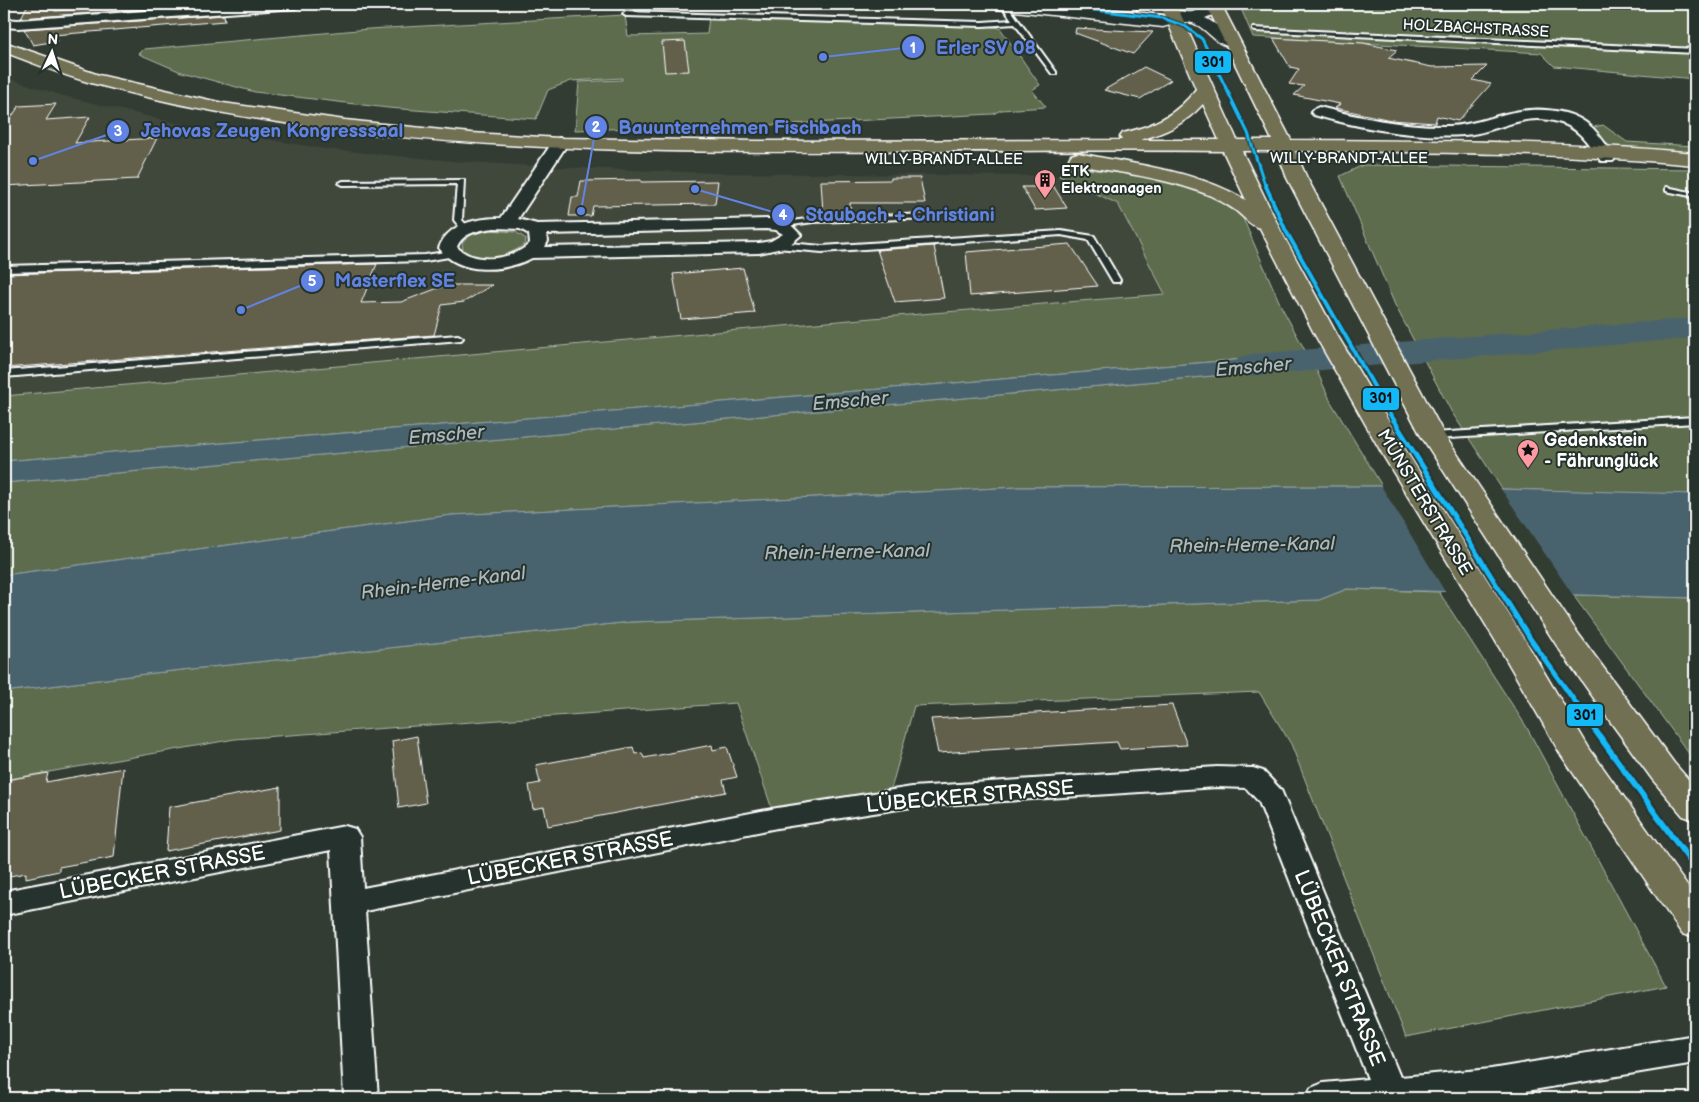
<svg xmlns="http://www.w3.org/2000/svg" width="1699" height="1102" viewBox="0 0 1699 1102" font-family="'Balsamiq Sans',sans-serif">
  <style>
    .built { fill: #40473a }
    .green { fill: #5d6c4e; stroke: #aeb6a6 }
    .water { fill: #49646e; stroke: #92a2a8 }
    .pier { fill: #323c33 }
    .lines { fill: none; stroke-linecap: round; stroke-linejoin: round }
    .river { fill: #49646e; fill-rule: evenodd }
    .building { fill: #62614c; stroke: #fff }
    .service-casing { stroke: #fff; stroke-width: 4 }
    .minor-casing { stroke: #fff; stroke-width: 4 }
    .secondary-casing { stroke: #fff; stroke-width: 3 }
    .primary-casing { stroke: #fff; stroke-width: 3 }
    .service { fill: #26332d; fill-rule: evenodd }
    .minor { fill: #26332d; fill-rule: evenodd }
    .secondary { fill: #26332d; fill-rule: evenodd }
    .primary { fill: #716f52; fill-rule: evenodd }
    .tram-1-far3-casing { stroke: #26332d; stroke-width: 5.5 }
    .tram-1-far2-casing { stroke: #26332d; stroke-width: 7 }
    .tram-1-far1-casing { stroke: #26332d; stroke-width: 9 }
    .tram-1-casing { stroke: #26332d; stroke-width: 10 }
    .tram-1-far3 { stroke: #13b8f7; stroke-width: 3 }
    .tram-1-far2 { stroke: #13b8f7; stroke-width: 4 }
    .tram-1-far1 { stroke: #13b8f7; stroke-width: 5 }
    .tram-1 { stroke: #13b8f7; stroke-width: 6 }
    .labels { text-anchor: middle; stroke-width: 4; stroke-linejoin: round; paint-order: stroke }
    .far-street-label { font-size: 15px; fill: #fff; stroke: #26332d }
    .far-poi-label { font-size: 15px; font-weight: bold; fill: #fff; stroke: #26332d; text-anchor: start }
    .poi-label { font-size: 18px; font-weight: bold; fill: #fff; stroke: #26332d; text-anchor: start }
    .street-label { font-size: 18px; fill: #fff; stroke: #26332d }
    .water-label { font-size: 19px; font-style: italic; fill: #adb9be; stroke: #26332d }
    .near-street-label { font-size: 21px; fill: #fff; stroke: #26332d }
    .leader { fill: none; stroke: #6183e4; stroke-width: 2 }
    .callout-dot { fill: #6183e4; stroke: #26332d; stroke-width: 2 }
    .mark-label { font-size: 15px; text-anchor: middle; font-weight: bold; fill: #fff }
    .callout-label { font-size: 19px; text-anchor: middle; font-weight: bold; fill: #6183e4; stroke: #26332d; stroke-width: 4; stroke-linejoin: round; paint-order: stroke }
    .line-badge { stroke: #26332d; stroke-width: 2 }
    .pale-badge-label { font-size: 14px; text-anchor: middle; font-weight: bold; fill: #111 }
  </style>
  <rect width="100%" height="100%" fill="#323c33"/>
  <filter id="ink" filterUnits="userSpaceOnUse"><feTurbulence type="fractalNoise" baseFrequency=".02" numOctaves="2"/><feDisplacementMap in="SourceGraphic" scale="10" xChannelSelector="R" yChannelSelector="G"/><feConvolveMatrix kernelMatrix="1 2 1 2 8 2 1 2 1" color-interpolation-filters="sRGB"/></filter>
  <g filter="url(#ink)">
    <polygon class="built" points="4,77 64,96 188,126 325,149 453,161 552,167 719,173 1059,176 1118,204 1165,294 872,318 4,396"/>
    <g class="green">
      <polygon points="1239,4 1695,4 1695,79 1554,66 1541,53 1253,37"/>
      <polygon points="625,15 628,36 707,34 709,17 980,25 1000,28 1040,85 1032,90 1046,107 1001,110 993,114 749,126 730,125 575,130 579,82 622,80 622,78 571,81 548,90 536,119 388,108 255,92 181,72 139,54 144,49 369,29"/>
      <polygon points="1603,125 1627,142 1695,146 1695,153 1604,146 1590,128"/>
      <polygon points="1363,165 1695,169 1695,495 1502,489 1451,411 1395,305 1340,176"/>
      <polygon points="1064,166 1168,179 1239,209 1281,306 1307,354 4,461 4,396 872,318 1165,294 1118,204 1059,176"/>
      <path d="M490,230L516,232L526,239L525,244C509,257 480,264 463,250L462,243L471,235Z"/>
      <polygon points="1315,367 1331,402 1382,486 1019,487 452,515 4,575 4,483"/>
      <polygon points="1347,589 1439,592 1526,726 1666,986 1406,1037 1291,744 1259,692 914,706 891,789 772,809 736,703 235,739 4,780 4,692 145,674 631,622 1319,600"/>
      <polygon points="1573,595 1695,598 1695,762"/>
    </g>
    <g class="water">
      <polygon points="1307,354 1315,367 4,483 4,461"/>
      <polygon points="1382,486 1695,494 1695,598 1347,589 1319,600 631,622 145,674 4,692 4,575 452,515 1019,487"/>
    </g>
    <polygon class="pier" points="1380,484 1499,486 1575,598 1447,595"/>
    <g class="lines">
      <polygon class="river" points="1695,318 1695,338 1252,376 1239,373 1234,365 1239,357 1252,354"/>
    </g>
    <g class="building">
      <polygon points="28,4 49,4 55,11 84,9 86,4 221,4 21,18"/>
      <polygon points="224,15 225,21 53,35 57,41 33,45 24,29"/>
      <polygon points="1076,28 1131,31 1153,32 1133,54 1075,33"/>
      <polygon points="1273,38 1363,43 1397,50 1388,58 1432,67 1487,66 1473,80 1491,84 1458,121 1437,116 1435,123 1391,120 1335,108 1340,104 1294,95 1304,86 1289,84 1299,69 1290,67"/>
      <polygon points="685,41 689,71 665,72 662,42"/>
      <polygon points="1144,67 1171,80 1140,99 1104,90"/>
      <polygon points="56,104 46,120 90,117 75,143 157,138 137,179 4,186 4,128 19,106"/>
      <polygon points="891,178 920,178 925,203 850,203 851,212 823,213 821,181 891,180"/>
      <polygon points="641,180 641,182 718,181 715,204 593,206 591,216 569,216 572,197 578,197 581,181"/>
      <polygon points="1022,187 1054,187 1067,208 1035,210"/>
      <polygon points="1070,244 1098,286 970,296 966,252"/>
      <polygon points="934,246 944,298 895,302 877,250"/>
      <polygon points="377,264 361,303 401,302 449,284 448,285 492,285 464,302 442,305 434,335 4,368 4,274"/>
      <polygon points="743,268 755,313 681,319 673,274"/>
      <polygon points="1172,705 1187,745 1120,749 1117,742 938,753 931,719"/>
      <polygon points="417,736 426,803 399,808 392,741"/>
      <polygon points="712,745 713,750 727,747 737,777 723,780 726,792 548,826 544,807 533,809 529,785 540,783 536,765 633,747 635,754 642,753 644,758"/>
      <polygon points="123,768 114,857 59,867 59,871 26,878 26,873 4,877 4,789 6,789 6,780 48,773 46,782"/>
      <polygon points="280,787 280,830 166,851 169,807"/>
    </g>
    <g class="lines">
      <g class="service-casing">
        <g id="service">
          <polygon points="1010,4 1013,6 1011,10 1056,72 1056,74 1052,74 1015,24 982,26 626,16 623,14 626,12 982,22 1012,20 1005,10"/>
          <polygon points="1043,4 1060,4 1149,14 1152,16 1149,18 1046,6"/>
          <polygon points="1140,8 1171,10 1174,12 1171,14 1138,11 1138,9"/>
          <polygon points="1253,28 1695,49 1695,53 1255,31 1253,30"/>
          <polygon points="464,180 462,220 470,229 466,231 463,231 454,220 457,184 343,185 339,183 343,181"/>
          <polygon points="1666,187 1695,193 1695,197 1666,191"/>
          <polygon points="931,214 934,214 934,218 813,222 779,227 775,225 779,223 813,218"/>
          <polygon points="1061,231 1094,236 1120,280 1119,282 1113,282 1088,240 1061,235 822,252 777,248 773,245 777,242 822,246"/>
          <polygon points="452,251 456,254 455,256 425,261 4,272 4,266 425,255"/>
          <polygon points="458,335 463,338 461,340 4,377 4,371"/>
          <polygon points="1695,417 1695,423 1433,439 1428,436 1433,433"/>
        </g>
      </g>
      <g class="minor-casing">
        <g id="minor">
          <polygon points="244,4 302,4 295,8 18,28 4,27 4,19 18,20"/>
          <path d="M1319,107C1362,118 1405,127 1450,126C1470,125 1486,119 1505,114C1531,107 1568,107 1589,125C1600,134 1607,147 1615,158L1613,161H1601C1589,146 1581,129 1561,123C1523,110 1499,133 1464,135C1413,138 1363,129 1314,115L1311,112L1314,109Z"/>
          <path d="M560,138L566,140L568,143L518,219L537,224L770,219L789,223L801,235L787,247L759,253L532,258C505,272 459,276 439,248C448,223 477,218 501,218L554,140ZM494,228L520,229L529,234L530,243C514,260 474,265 457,247C463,232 480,230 494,228ZM766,229L776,230L783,234L771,241L759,243L545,247L548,241L546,234Z"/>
          <polygon points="1217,767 1253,768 1263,771 1281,790 1400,1077 1491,1069 1695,1035 1695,1063 1491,1097 1306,1098 1311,1088 1323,1083 1368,1079 1259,802 1246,788 1217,787 912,807 777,828 365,911 378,1098 344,1098 331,850 4,915 4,891 345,826 355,829 360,837 363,888 777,808 912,787"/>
        </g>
      </g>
      <g class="secondary-casing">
        <path id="secondary" d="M989,4H1037L1163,17L1174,15L1176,12C1182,10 1186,13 1192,12C1202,10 1210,3 1220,6L1223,9L1220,12L1205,18C1209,19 1239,40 1241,43L1239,46C1216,52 1207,23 1187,22C1179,22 1170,25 1163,27L997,9L992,7Z"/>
      </g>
      <g class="primary-casing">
        <path id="primary" d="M1160,4H1176L1237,140H1272L1206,4H1221L1291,140C1426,141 1561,140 1695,153V165C1562,153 1429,152 1295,151L1307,178L1445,436L1577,632L1674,763L1695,787V820L1683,816L1652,779L1612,724L1557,646L1421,436L1287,178L1277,151H1242L1281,231L1337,335L1410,457L1525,640L1589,748L1695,897V938L1682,934L1561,755L1495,640L1384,457L1315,335L1260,228C1250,226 1243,216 1235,210C1227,205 1218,199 1209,195C1167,178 1122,173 1078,165L1071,163L1069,159L1071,155L1078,153C1136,165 1195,170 1246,200L1223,151C1038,149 852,154 667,151C474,147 278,134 91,83C62,75 33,63 4,52V42L99,75L223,103L345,120L471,133L560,138L758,141L1122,140L1120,137L1123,133C1153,126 1177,115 1196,89ZM1203,104L1219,140H1140C1165,133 1185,124 1203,104Z"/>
      </g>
      <use href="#service" class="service"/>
      <use href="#minor" class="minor"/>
      <use href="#secondary" class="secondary"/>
      <use href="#primary" class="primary"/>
      <g class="tram-1-far3-casing">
        <polyline id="tram-1-far3" points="1046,4 1162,18 1185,26 1202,39 1248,133 1265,185"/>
      </g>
      <g class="tram-1-far2-casing">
        <polyline id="tram-1-far2" points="1265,184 1286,231 1393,420"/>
      </g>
      <g class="tram-1-far1-casing">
        <polyline id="tram-1-far1" points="1393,419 1531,640 1588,720"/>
      </g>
      <g class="tram-1-casing">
        <polyline id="tram-1" points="1587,719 1695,868"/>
      </g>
      <use href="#tram-1-far3" class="tram-1-far3"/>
      <use href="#tram-1-far2" class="tram-1-far2"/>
      <use href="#tram-1-far1" class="tram-1-far1"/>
      <use href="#tram-1" class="tram-1"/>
    </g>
  </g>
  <defs>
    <g id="building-pin" transform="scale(1.125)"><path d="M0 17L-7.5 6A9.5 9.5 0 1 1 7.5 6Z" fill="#ff9aa2" stroke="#26332d"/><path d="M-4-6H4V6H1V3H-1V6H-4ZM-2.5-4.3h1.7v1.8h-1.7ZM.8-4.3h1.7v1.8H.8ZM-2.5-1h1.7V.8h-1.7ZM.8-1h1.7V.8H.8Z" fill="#111"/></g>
    <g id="sight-pin" transform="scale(1.125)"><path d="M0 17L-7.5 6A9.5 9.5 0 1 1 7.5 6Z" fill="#ff9aa2" stroke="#26332d"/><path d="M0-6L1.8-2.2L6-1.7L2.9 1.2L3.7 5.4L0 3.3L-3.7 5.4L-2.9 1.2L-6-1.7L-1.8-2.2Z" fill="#111"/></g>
  </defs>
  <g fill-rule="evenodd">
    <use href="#building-pin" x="1045" y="180"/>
    <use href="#sight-pin" x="1528" y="450"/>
  </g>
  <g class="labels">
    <g class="far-street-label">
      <text transform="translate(1476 28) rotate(3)" y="5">HOLZBACHSTRASSE</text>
      <text x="1349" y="163">WILLY-BRANDT-ALLEE</text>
      <text x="944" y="164">WILLY-BRANDT-ALLEE</text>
    </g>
    <g class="far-poi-label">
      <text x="1061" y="176">ETK<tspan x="1061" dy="17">Elektroanagen</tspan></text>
    </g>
    <g class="poi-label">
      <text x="1544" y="446">Gedenkstein<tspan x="1544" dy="21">- Fährunglück</tspan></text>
    </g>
    <g class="street-label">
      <text transform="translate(1425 502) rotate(59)" y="6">MÜNSTERSTRASSE</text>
    </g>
    <g class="water-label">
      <text transform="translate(1253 366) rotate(-5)" y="7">Emscher</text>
      <text transform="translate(850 400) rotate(-5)" y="7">Emscher</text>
      <text transform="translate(446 434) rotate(-5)" y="7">Emscher</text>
      <text transform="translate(1252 544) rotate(-1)" y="7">Rhein-Herne-Kanal</text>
      <text transform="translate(847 551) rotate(-1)" y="7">Rhein-Herne-Kanal</text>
      <text transform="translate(443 582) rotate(-7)" y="7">Rhein-Herne-Kanal</text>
    </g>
    <g class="near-street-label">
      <text transform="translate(970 796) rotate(-5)" y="7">LÜBECKER STRASSE</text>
      <text transform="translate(570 858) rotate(-11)" y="7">LÜBECKER STRASSE</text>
      <text transform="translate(162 872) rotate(-11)" y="7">LÜBECKER STRASSE</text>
      <text transform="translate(1340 968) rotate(68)" y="7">LÜBECKER STRASSE</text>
    </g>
  </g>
  <path class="leader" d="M823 57L913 47M581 211L596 127M33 161L118 131M695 189L783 215M241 310L312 281"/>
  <g class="callout-dot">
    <circle cx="823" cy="57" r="5"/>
    <circle cx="581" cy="211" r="5"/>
    <circle cx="33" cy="161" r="5"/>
    <circle cx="695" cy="189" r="5"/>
    <circle cx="241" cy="310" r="5"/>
    <circle cx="913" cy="47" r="12"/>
    <circle cx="596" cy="127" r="12"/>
    <circle cx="118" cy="131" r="12"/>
    <circle cx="783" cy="215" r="12"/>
    <circle cx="312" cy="281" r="12"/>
  </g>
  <g class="mark-label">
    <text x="913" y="53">1</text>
    <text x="596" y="132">2</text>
    <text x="118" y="136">3</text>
    <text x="783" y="220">4</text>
    <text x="312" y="286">5</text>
  </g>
  <g class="callout-label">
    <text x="986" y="54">Erler SV 08</text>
    <text x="740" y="134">Bauunternehmen Fischbach</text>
    <text x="272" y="137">Jehovas Zeugen Kongresssaal</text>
    <text x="900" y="221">Staubach + Christiani</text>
    <text x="395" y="287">Masterflex SE</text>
  </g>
  <g class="line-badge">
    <rect x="1194" y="50" width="38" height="24" rx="5" fill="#13b8f7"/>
    <rect x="1362" y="387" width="38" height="24" rx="5" fill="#13b8f7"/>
    <rect x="1566" y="703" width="38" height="24" rx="5" fill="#13b8f7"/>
  </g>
  <g class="pale-badge-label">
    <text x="1213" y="67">301</text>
    <text x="1381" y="403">301</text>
    <text x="1585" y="720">301</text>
  </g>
  <rect width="1699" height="1102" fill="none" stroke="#26332d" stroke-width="20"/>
  <rect x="10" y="10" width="1679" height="1082" fill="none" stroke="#fff" stroke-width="2" filter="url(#ink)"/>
  <g transform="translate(52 52) rotate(4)" stroke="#26332d" stroke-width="4" paint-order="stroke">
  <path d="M0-4L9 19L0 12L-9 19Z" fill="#ffffff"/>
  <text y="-8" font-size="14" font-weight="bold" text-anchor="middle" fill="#ffffff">N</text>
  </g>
</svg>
